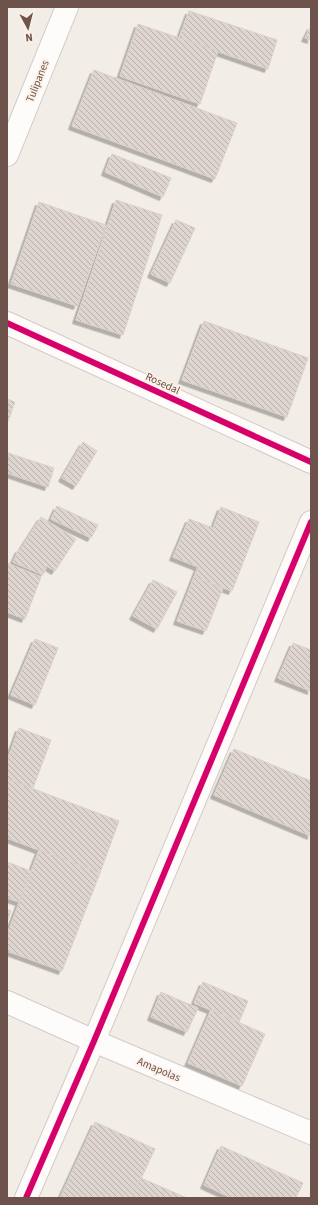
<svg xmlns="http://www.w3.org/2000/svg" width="318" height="1205" viewBox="0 0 318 1205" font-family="'Source Sans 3',sans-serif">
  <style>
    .building { fill: url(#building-back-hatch); stroke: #dbd0ca; filter: url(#shadow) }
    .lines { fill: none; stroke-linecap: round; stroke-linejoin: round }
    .minor-casing { stroke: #d2cac6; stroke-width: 24 }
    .minor { stroke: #fdfcfb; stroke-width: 22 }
    .cycleway-casing { stroke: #fcf1e7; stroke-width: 8 }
    .cycleway { stroke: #d6006c; stroke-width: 6 }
    .labels { text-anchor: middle; stroke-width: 3.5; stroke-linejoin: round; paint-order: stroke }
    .street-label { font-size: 11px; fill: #6d534c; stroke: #fcf1e7 }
  </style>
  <defs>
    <pattern id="building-back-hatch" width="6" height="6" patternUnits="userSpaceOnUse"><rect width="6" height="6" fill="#dfd5d0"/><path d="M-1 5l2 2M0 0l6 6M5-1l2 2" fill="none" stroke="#b9afab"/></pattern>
    <filter id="shadow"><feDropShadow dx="-3.5" dy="3.5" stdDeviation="0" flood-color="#0004"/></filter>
  </defs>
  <rect width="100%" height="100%" fill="#f3ede7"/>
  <g class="building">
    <polygon points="189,11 277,40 268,69 179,38"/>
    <polygon points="138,24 218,51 200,104 120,76"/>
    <polygon points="311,26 311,40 305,38"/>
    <polygon points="94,70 237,123 215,179 72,126"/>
    <polygon points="112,154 171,178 163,197 105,172"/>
    <polygon points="116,200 162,215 123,335 76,320"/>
    <polygon points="39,202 106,225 77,306 11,284"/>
    <polygon points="176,220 195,228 170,283 151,274"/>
    <polygon points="204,321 308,358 287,417 182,380"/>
    <polygon points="7,399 15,402 7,424"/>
    <polygon points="83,442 97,451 76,486 62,478"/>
    <polygon points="8,453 54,468 48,487 7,473"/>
    <polygon points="57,506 98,525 91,538 51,519"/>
    <polygon points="221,507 259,522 232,591 194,577 198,567 173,557 189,519 213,528"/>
    <polygon points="41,517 76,539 55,571 47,566 43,575 13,562 19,549 20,550"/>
    <polygon points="7,563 41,577 25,619 7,612"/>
    <polygon points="194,577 223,588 206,631 177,621"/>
    <polygon points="153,580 177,592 157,629 133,616"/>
    <polygon points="35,639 58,648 35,705 11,695"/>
    <polygon points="293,643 311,650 311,691 278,678"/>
    <polygon points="19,728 51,740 33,788 7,779 7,761"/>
    <polygon points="234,749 311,781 311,836 214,795"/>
    <polygon points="7,779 119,821 100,873 7,838"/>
    <polygon points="39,850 100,873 62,971 7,951 7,935"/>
    <polygon points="7,862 31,871 19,902 7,898"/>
    <polygon points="7,909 11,911 7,922"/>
    <polygon points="203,982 248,1001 239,1022 194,1003"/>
    <polygon points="161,992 198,1008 187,1032 151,1017"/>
    <polygon points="211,1010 265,1034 242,1086 188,1063"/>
    <polygon points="95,1122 155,1149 132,1198 60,1198"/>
    <polygon points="221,1146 303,1183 296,1198 232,1198 204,1185"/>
    <polygon points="141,1178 187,1198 132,1198"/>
  </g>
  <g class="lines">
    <g class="minor-casing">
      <g id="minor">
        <polyline points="7,155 67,7"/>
        <polyline points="7,323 311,462"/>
        <polyline points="7,1002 94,1041 311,1133"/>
        <polyline points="26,1198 94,1041 311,522"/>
      </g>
    </g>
    <use href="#minor" class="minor"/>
    <g class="cycleway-casing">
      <g id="cycleway">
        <polyline points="7,323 311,462"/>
        <polyline points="26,1198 94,1041 311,522"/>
      </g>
    </g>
    <use href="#cycleway" class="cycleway"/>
  </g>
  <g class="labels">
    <g class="street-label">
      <text transform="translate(37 81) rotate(-68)" y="4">Tulipanes</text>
      <text transform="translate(163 383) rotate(25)" y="4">Rosedal</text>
      <text transform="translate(159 1069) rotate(23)" y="4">Amapolas</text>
    </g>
  </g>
  <rect width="318" height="1205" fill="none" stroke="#6d534c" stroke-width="16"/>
  <g transform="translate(28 28) rotate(173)" stroke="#fcf1e7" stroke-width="3" paint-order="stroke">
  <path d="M0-3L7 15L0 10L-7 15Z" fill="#6d534c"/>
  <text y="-6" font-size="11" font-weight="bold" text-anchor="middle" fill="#6d534c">N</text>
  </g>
</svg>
